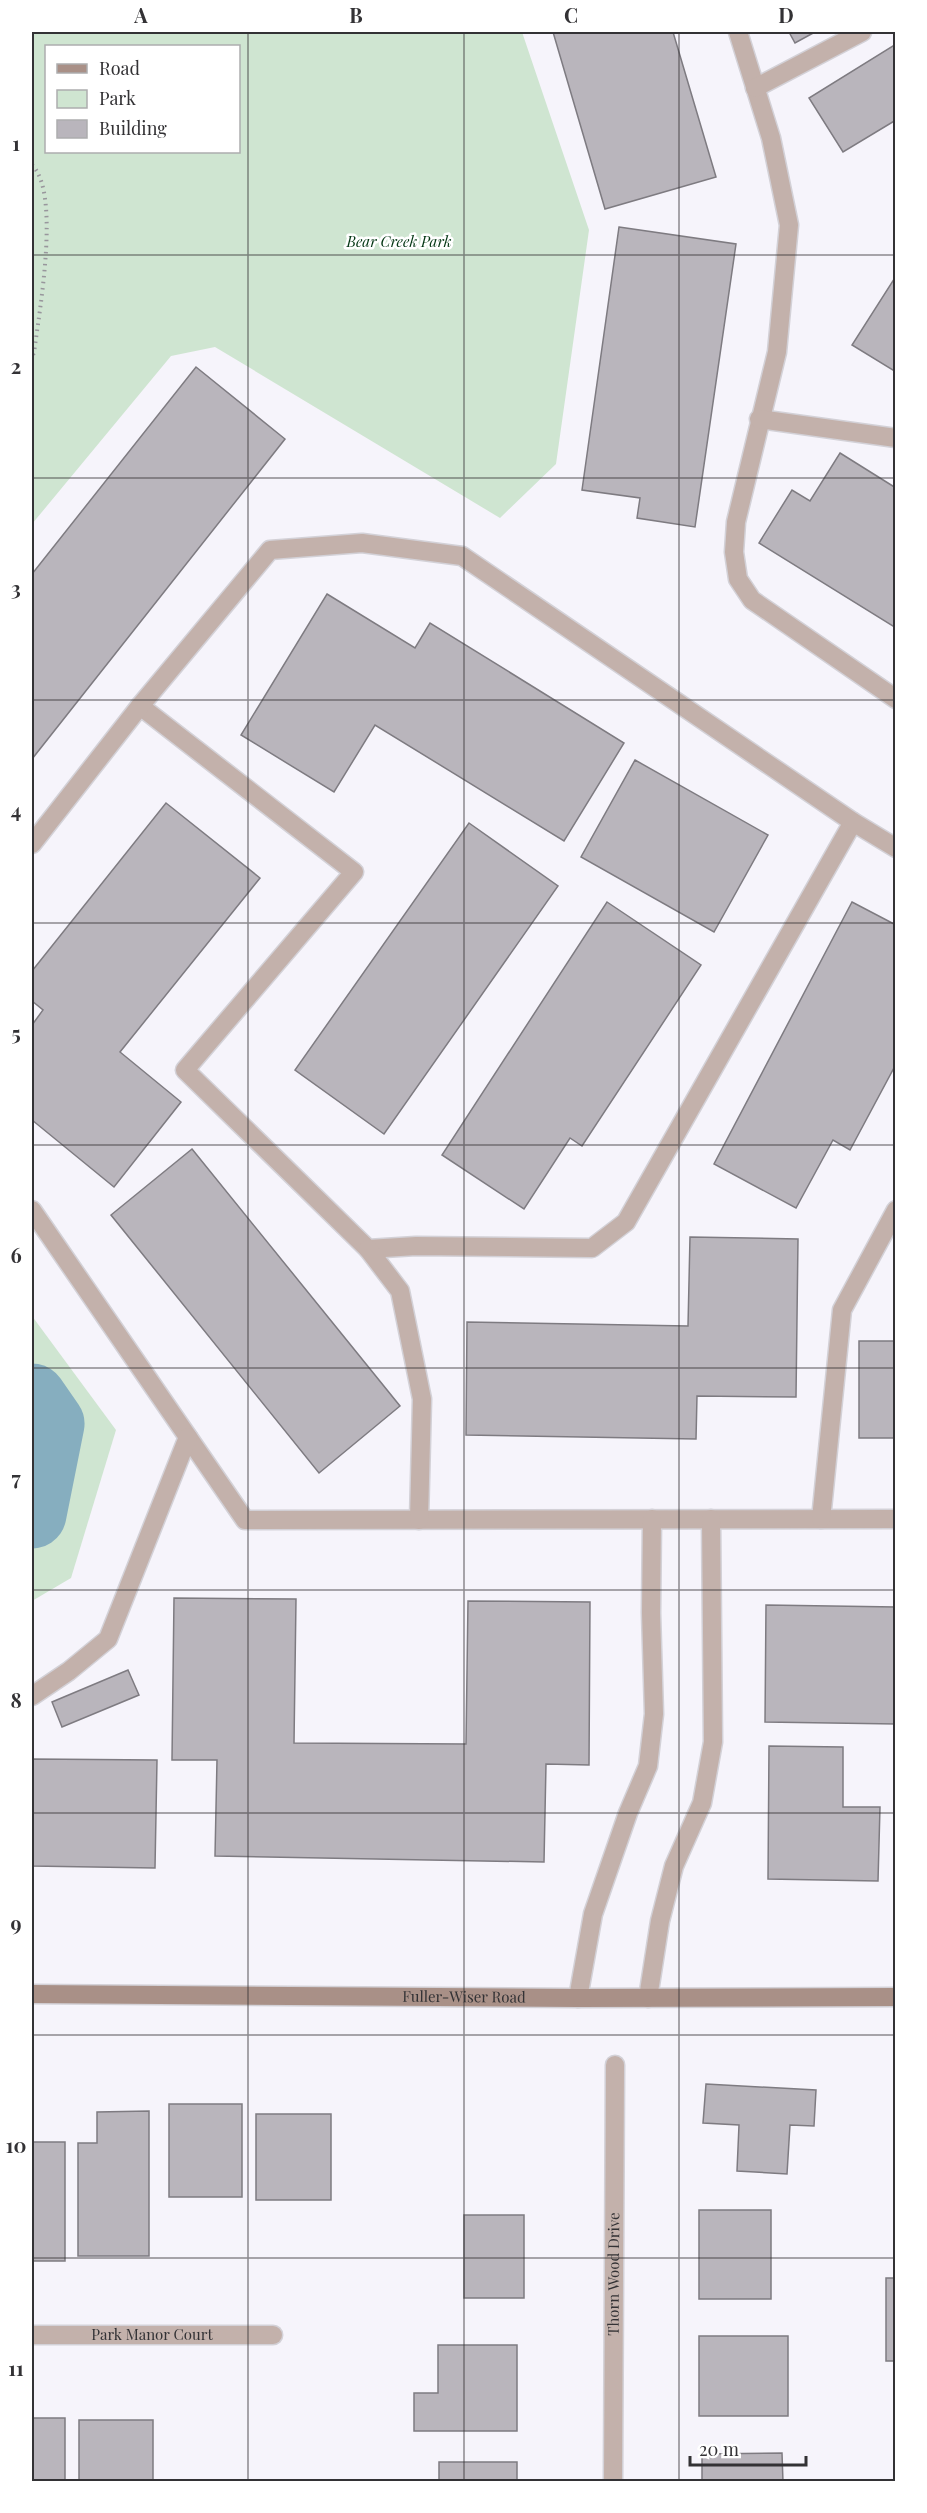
<svg xmlns="http://www.w3.org/2000/svg" width="927" height="2513" viewBox="0 0 927 2513" font-family="'Playfair Display',serif">
  <style>
    .green { fill: #cfe5d1; fill-rule: evenodd }
    .lines { fill: none; stroke-linecap: round; stroke-linejoin: round }
    .river { stroke: #86aebf; stroke-width: 69 }
    .building { fill: #b9b5bc; stroke: #7e7b81; stroke-width: 1.5 }
    .lane-casing { stroke: #d3d1d7; stroke-width: 21 }
    .street-casing { stroke: #d3d1d7; stroke-width: 21 }
    .secondary-casing { stroke: #d3d1d7; stroke-width: 21 }
    .path { stroke: #98969c; stroke-width: 4; stroke-dasharray: 1.5 4.5; stroke-linecap: butt }
    .lane { stroke: #c3b1ab; stroke-width: 18 }
    .street { stroke: #c3b1ab; stroke-width: 18 }
    .secondary { stroke: #a99087; stroke-width: 18 }
    .grid { fill: none; stroke: #333235; stroke-width: 1.5; stroke-opacity: 0.55 }
    .labels { text-anchor: middle; stroke-width: 5; stroke-linejoin: round; paint-order: stroke }
    .park-label { font-size: 15px; font-style: italic; fill: #033613; stroke: #fff }
    .street-label { font-size: 15px; fill: #333235; stroke: #fff }
    .neatline { fill: none; stroke: #333235; stroke-width: 2 }
    .grid-label { font-size: 20px; text-anchor: middle; font-weight: bold; fill: #333235 }
  </style>
  <rect width="100%" height="100%" fill="#f6f4fb"/>
  <g class="green">
    <path d="M32,32H522L589,230L556,464L500,518L215,347L171,356L32,524ZM46,46H238V152H46Z"/>
    <polygon points="32,1316 116,1430 71,1578 32,1601"/>
  </g>
  <g class="lines">
    <polyline class="river" points="32,1398 50,1424 32,1514"/>
  </g>
  <g class="building">
    <polygon points="553,32 673,32 716,177 605,209"/>
    <polygon points="789,32 815,32 795,43"/>
    <polygon points="896,44 896,120 843,152 809,98"/>
    <polygon points="619,227 736,244 695,527 637,518 640,498 582,490"/>
    <polygon points="896,276 896,372 852,345"/>
    <polygon points="196,367 285,439 32,759 32,574"/>
    <polygon points="840,453 896,488 896,628 759,543 792,490 810,501"/>
    <polygon points="327,594 415,648 430,623 624,743 564,841 375,725 334,792 241,735"/>
    <polygon points="635,760 768,835 714,932 581,857"/>
    <polygon points="166,803 260,878 120,1052 181,1102 114,1187 32,1120 32,1025 43,1010 32,1001 32,971"/>
    <polygon points="469,823 558,886 384,1134 295,1070"/>
    <polygon points="607,902 701,965 582,1146 570,1138 524,1209 442,1155"/>
    <polygon points="852,902 896,925 896,1064 850,1150 833,1140 796,1208 714,1164"/>
    <polygon points="192,1149 400,1406 319,1473 111,1215"/>
    <polygon points="690,1237 798,1239 796,1397 697,1396 696,1439 466,1435 467,1322 688,1326"/>
    <rect x="859" y="1341" width="37" height="97"/>
    <polygon points="174,1598 296,1599 294,1743 466,1744 468,1601 590,1602 589,1765 546,1764 544,1862 215,1856 217,1760 172,1760"/>
    <polygon points="766,1605 896,1607 896,1724 765,1722"/>
    <polygon points="128,1670 139,1695 62,1727 52,1702"/>
    <polygon points="769,1746 843,1747 843,1807 880,1807 878,1881 768,1879"/>
    <polygon points="32,1759 157,1760 155,1868 32,1866"/>
    <polygon points="706,2084 816,2090 814,2126 790,2125 787,2174 737,2171 739,2125 703,2123"/>
    <rect x="169" y="2104" width="73" height="93"/>
    <polygon points="149,2111 149,2256 78,2256 78,2143 97,2143 97,2112"/>
    <rect x="256" y="2114" width="75" height="86"/>
    <rect x="32" y="2142" width="33" height="119"/>
    <rect x="699" y="2210" width="72" height="89"/>
    <rect x="464" y="2215" width="60" height="83"/>
    <rect x="886" y="2278" width="10" height="83"/>
    <rect x="699" y="2336" width="89" height="80"/>
    <polygon points="438,2345 517,2345 517,2431 414,2431 414,2393 438,2393"/>
    <rect x="32" y="2418" width="33" height="64"/>
    <rect x="79" y="2420" width="74" height="62"/>
    <polygon points="782,2453 783,2482 702,2482 702,2454"/>
    <rect x="439" y="2462" width="78" height="20"/>
  </g>
  <g class="lines">
    <g class="lane-casing">
      <g id="lane">
        <polyline points="738,32 771,138 789,225 777,352 736,522 734,552 738,579 752,600 896,699"/>
        <polyline points="755,88 862,32"/>
        <polyline points="759,419 896,438"/>
        <polyline points="140,706 354,872 185,1070 368,1249 416,1246 592,1248 626,1222 853,822"/>
        <polyline points="32,844 140,706 270,550 362,543 462,556 853,822 896,848"/>
        <polyline points="32,1210 245,1520 896,1519"/>
        <polyline points="368,1249 400,1291 422,1399 419,1520"/>
        <polyline points="821,1519 842,1310 896,1210"/>
        <polyline points="32,1696 69,1671 108,1639 188,1437"/>
        <polyline points="578,1998 593,1914 628,1813 648,1766 654,1714 651,1613 652,1519"/>
        <polyline points="648,1998 660,1921 674,1866 702,1803 713,1742 711,1519"/>
      </g>
    </g>
    <g class="street-casing">
      <g id="street">
        <path id="s1" d="M32,2335H273"/>
        <path id="s2" d="M613,2482L615,2065"/>
      </g>
    </g>
    <g class="secondary-casing">
      <g id="secondary">
        <path id="s3" d="M32,1994L578,1998L896,1997"/>
      </g>
    </g>
    <path class="path" d="M32,165C61,193 39,313 34,353L32,356"/>
    <use href="#lane" class="lane"/>
    <use href="#street" class="street"/>
    <use href="#secondary" class="secondary"/>
  </g>
  <path class="grid" d="M248,32V2482M464,32V2482M679,32V2482M32,255H896M32,478H896M32,700H896M32,923H896M32,1145H896M32,1368H896M32,1590H896M32,1813H896M32,2035H896M32,2258H896"/>
  <g class="labels">
    <g class="park-label">
      <text x="399" y="247">Bear Creek Park</text>
    </g>
    <g class="street-label">
      <text dy="5" stroke="none"><textPath href="#s3" startOffset="432">Fuller-Wiser Road</textPath></text>
      <text dy="5" stroke="none"><textPath href="#s2" startOffset="208">Thorn Wood Drive</textPath></text>
      <text dy="5" stroke="none"><textPath href="#s1" startOffset="120">Park Manor Court</textPath></text>
    </g>
  </g>
  <rect width="927" height="2513" fill="none" stroke="#ffffff" stroke-width="66"/>
  <rect x="45" y="45" width="195" height="108" fill="#ffffff" stroke="#adadae" stroke-width="1.5"/>
  <rect x="57" y="64" width="30" height="9" fill="#a99087" stroke="#adadae" stroke-width="1.5"/>
  <text x="99" y="75" font-size="18" fill="#333235">Road</text>
  <rect x="57" y="90" width="30" height="18" fill="#cfe5d1" stroke="#adadae" stroke-width="1.5"/>
  <text x="99" y="105" font-size="18" fill="#333235">Park</text>
  <rect x="57" y="120" width="30" height="18" fill="#b9b5bc" stroke="#adadae" stroke-width="1.5"/>
  <text x="99" y="135" font-size="18" fill="#333235">Building</text>
  <path d="M690 2456v9h116v-9" fill="none" stroke="#333235" stroke-width="3"/>
  <text x="699" y="2456" font-size="18" fill="#333235" stroke="#ffffff" stroke-width="4.5" paint-order="stroke">20 m</text>
  <rect x="33" y="33" width="861" height="2447" class="neatline"/>
  <g class="grid-label">
    <text x="141" y="23">A</text>
    <text x="356" y="23">B</text>
    <text x="571" y="23">C</text>
    <text x="786" y="23">D</text>
    <text x="16" y="151">1</text>
    <text x="16" y="374">2</text>
    <text x="16" y="596">3</text>
    <text x="16" y="818">4</text>
    <text x="16" y="1041">5</text>
    <text x="16" y="1263">6</text>
    <text x="16" y="1486">7</text>
    <text x="16" y="1708">8</text>
    <text x="16" y="1931">9</text>
    <text x="16" y="2153">10</text>
    <text x="16" y="2376">11</text>
  </g>
</svg>
